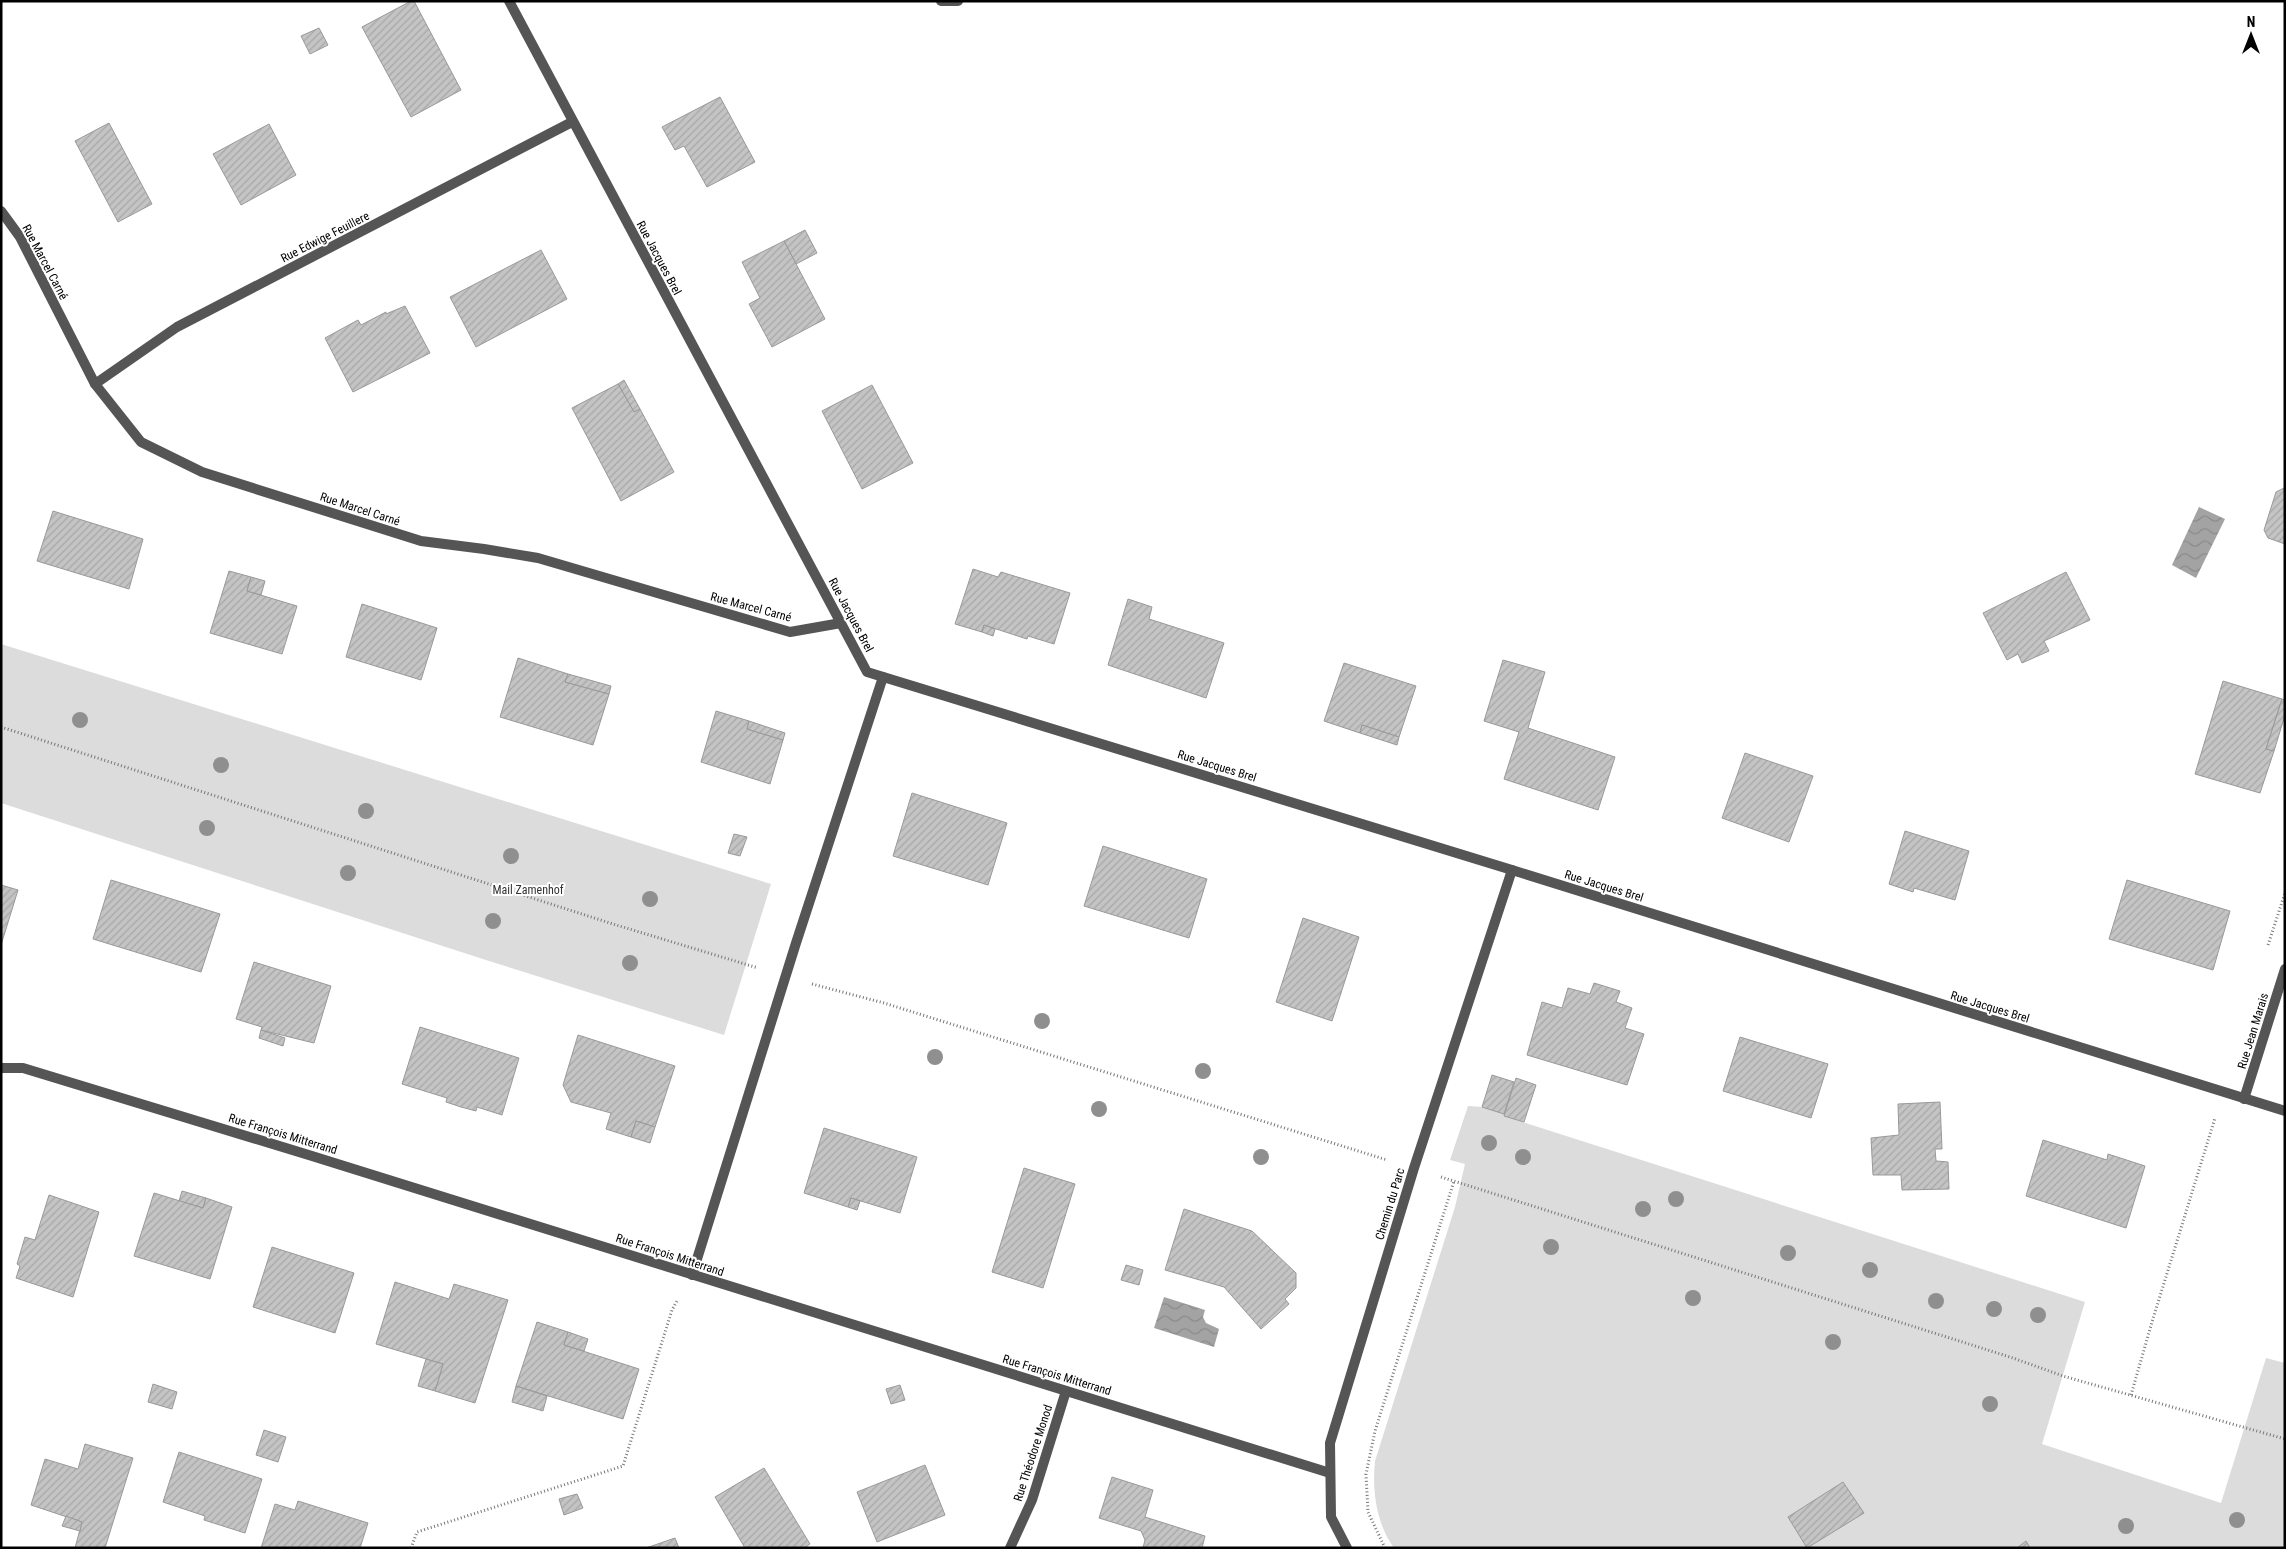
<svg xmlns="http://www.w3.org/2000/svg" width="2286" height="1549" viewBox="0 0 2286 1549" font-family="'Roboto Condensed',sans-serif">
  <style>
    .park { fill: #dcdcdc }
    .water { fill: url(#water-waves) }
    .building { fill: url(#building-hatch); stroke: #999 }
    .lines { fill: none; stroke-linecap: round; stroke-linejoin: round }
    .path { stroke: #777; stroke-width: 3; stroke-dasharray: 1 2.5; stroke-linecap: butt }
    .lane { stroke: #555; stroke-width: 10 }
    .street { stroke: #555; stroke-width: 10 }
    .tree { fill: #8f8f8f }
    .labels { text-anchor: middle; stroke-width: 4; stroke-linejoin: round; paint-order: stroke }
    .street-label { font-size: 12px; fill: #000; stroke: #fff }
    .park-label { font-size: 12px; fill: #333; stroke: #fff }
  </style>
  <defs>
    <pattern id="water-waves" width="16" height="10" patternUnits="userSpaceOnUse" patternTransform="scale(1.25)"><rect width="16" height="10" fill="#a3a3a3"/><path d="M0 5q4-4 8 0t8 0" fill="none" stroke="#8b8b8b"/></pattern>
    <pattern id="building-hatch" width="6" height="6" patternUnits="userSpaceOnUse" patternTransform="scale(1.25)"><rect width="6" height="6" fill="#c4c4c4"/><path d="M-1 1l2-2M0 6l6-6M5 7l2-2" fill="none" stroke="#a7a7a7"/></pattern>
  </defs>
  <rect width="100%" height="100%" fill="#fff"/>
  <g class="park">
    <polygon points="1,644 771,884 724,1035 489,961 1,803"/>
    <path d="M1468,1106L1482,1107L1504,1114V1116L2085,1302L2042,1444L2221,1503L2266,1358L2285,1363V1548H1394C1376,1523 1372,1491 1375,1461L1455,1207L1465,1164L1450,1160Z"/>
  </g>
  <g class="water">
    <polygon points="2199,507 2225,519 2196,578 2172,565"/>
    <polygon points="1164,1297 1205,1310 1203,1317 1206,1323 1219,1329 1214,1347 1154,1328"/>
  </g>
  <g class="building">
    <polygon points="411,1 414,1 461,90 411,117 362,27"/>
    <polygon points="319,28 328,45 310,54 301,36"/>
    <polygon points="720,97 755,162 707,187 684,146 675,150 662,127"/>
    <polygon points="109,123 152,204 118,222 75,141"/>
    <polygon points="269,124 296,175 241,205 213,154"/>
    <polygon points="805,230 817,253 796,264 784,241"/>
    <polygon points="784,241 825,319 772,347 749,304 760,298 742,262"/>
    <polygon points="541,250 567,299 476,347 450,297"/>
    <polygon points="405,306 430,353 353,392 325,338 358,320 361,325 386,312 386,314"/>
    <polygon points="624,380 640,409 634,412 618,384"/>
    <polygon points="618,384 634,412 640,409 674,472 621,501 572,408"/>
    <polygon points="872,385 913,463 862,489 822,411"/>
    <polygon points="2284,488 2285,488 2285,544 2268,538 2264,530 2276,492"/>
    <polygon points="53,511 143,539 129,589 37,561"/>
    <polygon points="973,569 998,577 1001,572 1070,593 1054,644 1028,636 1027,639 984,625 982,632 955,624"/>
    <polygon points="229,571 251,577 247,591 297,606 282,654 210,633"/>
    <polygon points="2066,572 2090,620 2044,641 2049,651 2022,663 2018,654 2007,660 1983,613"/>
    <polygon points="251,577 265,581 261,595 247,591"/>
    <polygon points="1128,599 1152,607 1149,619 1224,643 1206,698 1108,665"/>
    <polygon points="362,604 437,628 421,680 346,657"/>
    <polygon points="984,625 995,629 993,636 982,632"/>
    <polygon points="518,658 568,674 565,682 609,694 593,745 500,717"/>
    <polygon points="1503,660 1545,672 1528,728 1615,757 1598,810 1504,779 1519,732 1484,721"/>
    <polygon points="1344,663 1416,686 1399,737 1362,725 1360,733 1324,721"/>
    <polygon points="568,674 611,686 609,694 565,682"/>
    <polygon points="2223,681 2282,699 2266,749 2274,751 2260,793 2195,774"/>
    <polygon points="2282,699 2285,700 2285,715 2274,751 2266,749"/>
    <polygon points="716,711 749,721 747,729 783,740 770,784 701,762"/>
    <polygon points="749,721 785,733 783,740 747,729"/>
    <polygon points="1362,725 1399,737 1397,745 1360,733"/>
    <polygon points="1745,753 1813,776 1789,842 1722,818"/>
    <polygon points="912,793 1007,823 988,885 893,856"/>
    <polygon points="1905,831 1969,851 1955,900 1914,888 1913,892 1889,884"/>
    <polygon points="734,834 747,837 740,856 728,853"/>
    <polygon points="1103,846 1207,879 1189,938 1084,906"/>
    <polygon points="111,880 220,914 201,972 93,939"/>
    <polygon points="2127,880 2230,911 2213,970 2109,939"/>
    <polygon points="1,885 18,890 1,945"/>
    <polygon points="1303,918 1359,937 1332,1021 1276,1002"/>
    <polygon points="254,962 331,986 314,1043 261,1030 262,1027 236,1019"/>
    <polygon points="1594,983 1620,991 1616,1002 1632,1008 1625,1028 1644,1034 1627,1085 1527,1055 1542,1002 1562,1008 1568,988 1590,994"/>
    <polygon points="420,1027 519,1058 502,1115 477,1107 476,1111 461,1107 446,1102 447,1098 402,1084"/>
    <polygon points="261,1030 285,1038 283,1046 259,1038"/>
    <polygon points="578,1035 675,1066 655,1127 636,1121 631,1137 606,1129 611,1113 571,1102 563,1085"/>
    <polygon points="1740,1037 1828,1064 1811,1118 1723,1091"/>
    <polygon points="1492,1075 1514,1082 1504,1114 1482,1107"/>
    <polygon points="1516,1078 1536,1085 1524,1122 1504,1116"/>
    <polygon points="1940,1102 1942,1149 1935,1149 1936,1161 1948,1162 1949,1189 1902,1190 1901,1175 1873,1175 1871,1138 1899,1135 1898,1104"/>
    <polygon points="636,1121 655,1127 650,1143 631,1137"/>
    <polygon points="824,1128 917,1157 900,1213 851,1198 848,1207 804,1193"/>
    <polygon points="2043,1140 2107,1160 2108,1154 2145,1166 2126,1228 2026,1196"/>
    <polygon points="1024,1168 1075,1184 1043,1288 992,1272"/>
    <polygon points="182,1191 206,1198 203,1208 179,1201"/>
    <polygon points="154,1193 203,1208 206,1198 232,1207 210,1279 134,1256"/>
    <polygon points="49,1195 99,1212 73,1297 16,1278 20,1266 17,1264 25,1237 35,1240"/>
    <polygon points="851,1198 860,1201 857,1210 848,1207"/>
    <polygon points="1184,1209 1252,1231 1296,1273 1296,1288 1285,1299 1289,1304 1261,1329 1224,1287 1165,1270"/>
    <polygon points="272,1247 354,1273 335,1333 253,1307"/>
    <polygon points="1126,1265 1143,1270 1139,1285 1121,1280"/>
    <polygon points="395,1282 449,1299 454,1284 508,1300 475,1403 435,1391 443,1364 376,1344"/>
    <polygon points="537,1322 568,1332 564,1345 639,1369 623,1419 516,1386"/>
    <polygon points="568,1332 588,1339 584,1351 564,1345"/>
    <polygon points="426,1359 443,1364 435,1391 418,1386"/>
    <polygon points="153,1384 177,1392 172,1409 148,1402"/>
    <polygon points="900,1385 905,1400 891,1404 886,1389"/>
    <polygon points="516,1386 547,1396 543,1411 512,1402"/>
    <polygon points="264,1430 286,1437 278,1462 256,1455"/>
    <polygon points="85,1444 133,1458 105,1548 75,1548 82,1522 31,1505 45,1459 78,1469"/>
    <polygon points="179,1452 262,1479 245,1533 204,1520 205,1516 163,1502"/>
    <polygon points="925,1465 945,1515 877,1542 857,1492"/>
    <polygon points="764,1468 810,1544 804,1548 745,1548 715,1497"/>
    <polygon points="1112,1477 1153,1490 1145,1517 1205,1536 1202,1548 1143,1548 1145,1540 1141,1531 1099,1518"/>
    <polygon points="1843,1482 1864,1513 1807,1548 1788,1517"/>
    <polygon points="577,1494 583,1508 564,1515 559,1499"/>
    <polygon points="298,1501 368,1523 360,1548 261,1548 275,1504 295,1510"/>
    <polygon points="66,1516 82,1522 80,1531 62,1526"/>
    <polygon points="675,1538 679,1548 646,1548"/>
    <polygon points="2026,1541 2030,1548 2017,1548"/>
  </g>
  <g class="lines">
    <g class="path">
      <polyline points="1,727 613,924 758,968"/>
      <polyline points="2268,945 2285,893"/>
      <polyline points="812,984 884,1003 1387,1160"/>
      <polyline points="1441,1177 2013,1358 2063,1376 2285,1439"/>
      <polyline points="2131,1395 2152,1322 2215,1118"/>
      <polyline points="411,1548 417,1532 623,1466 672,1310 678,1299"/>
      <polyline points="1385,1548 1368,1512 1366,1474 1375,1431 1454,1181"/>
    </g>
    <polyline class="lane" points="941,1 958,1"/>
    <g class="street">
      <polyline points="509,1 867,672 1512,870 2285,1111"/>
      <polyline points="1,211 20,237 95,384 141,442 202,472 421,541 484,549 538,558 790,632 841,623"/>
      <polyline points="95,384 177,327 572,122"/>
      <polyline points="1,1068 23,1068 312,1156 1330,1473"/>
      <polyline points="2244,1099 2285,969"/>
      <polyline points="692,1275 796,943 883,677"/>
      <polyline points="1010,1548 1032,1500 1066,1391"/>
      <polyline points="1347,1548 1331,1517 1330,1443 1414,1168 1512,870"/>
    </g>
  </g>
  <g class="tree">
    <circle cx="80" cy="720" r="8"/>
    <circle cx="221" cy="765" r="8"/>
    <circle cx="366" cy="811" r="8"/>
    <circle cx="207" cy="828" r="8"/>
    <circle cx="511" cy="856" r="8"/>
    <circle cx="348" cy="873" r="8"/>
    <circle cx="650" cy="899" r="8"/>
    <circle cx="493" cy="921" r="8"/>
    <circle cx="630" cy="963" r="8"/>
    <circle cx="1042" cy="1021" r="8"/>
    <circle cx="935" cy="1057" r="8"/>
    <circle cx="1203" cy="1071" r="8"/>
    <circle cx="1099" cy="1109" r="8"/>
    <circle cx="1489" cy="1143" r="8"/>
    <circle cx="1261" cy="1157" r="8"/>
    <circle cx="1523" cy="1157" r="8"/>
    <circle cx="1676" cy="1199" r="8"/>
    <circle cx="1643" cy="1209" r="8"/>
    <circle cx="1551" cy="1247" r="8"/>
    <circle cx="1788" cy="1253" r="8"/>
    <circle cx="1870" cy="1270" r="8"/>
    <circle cx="1693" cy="1298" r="8"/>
    <circle cx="1936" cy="1301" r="8"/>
    <circle cx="1994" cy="1309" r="8"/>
    <circle cx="2038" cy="1315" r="8"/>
    <circle cx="1833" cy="1342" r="8"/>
    <circle cx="1990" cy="1404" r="8"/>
    <circle cx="2237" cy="1520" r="8"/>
    <circle cx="2126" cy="1526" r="8"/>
  </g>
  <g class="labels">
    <g class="street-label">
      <text transform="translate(325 237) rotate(-27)" y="4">Rue Edwige Feuillere</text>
      <text transform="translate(659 258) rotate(62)" y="4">Rue Jacques Brel</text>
      <text transform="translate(45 262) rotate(62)" y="4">Rue Marcel Carné</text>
      <text transform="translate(360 509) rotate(18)" y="4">Rue Marcel Carné</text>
      <text transform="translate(751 607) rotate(15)" y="4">Rue Marcel Carné</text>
      <text transform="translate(851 615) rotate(62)" y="4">Rue Jacques Brel</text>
      <text transform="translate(1217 766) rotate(17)" y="4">Rue Jacques Brel</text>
      <text transform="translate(1604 886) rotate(17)" y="4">Rue Jacques Brel</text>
      <text transform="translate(1990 1007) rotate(17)" y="4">Rue Jacques Brel</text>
      <text transform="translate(2253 1031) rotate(-73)" y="4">Rue Jean Marais</text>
      <text transform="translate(283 1134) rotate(17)" y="4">Rue François Mitterrand</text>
      <text transform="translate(1390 1204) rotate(-73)" y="4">Chemin du Parc</text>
      <text transform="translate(670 1255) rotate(18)" y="4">Rue François Mitterrand</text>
      <text transform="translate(1057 1375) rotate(17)" y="4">Rue François Mitterrand</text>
      <text transform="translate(1033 1453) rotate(-72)" y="4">Rue Théodore Monod</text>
    </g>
    <g class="park-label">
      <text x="528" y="894">Mail Zamenhof</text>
    </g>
  </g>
  <rect width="2286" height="1549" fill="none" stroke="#000000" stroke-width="5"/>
  <g transform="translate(2251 35)" stroke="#ffffff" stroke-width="4" paint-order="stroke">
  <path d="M0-4L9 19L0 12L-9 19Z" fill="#000000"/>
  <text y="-8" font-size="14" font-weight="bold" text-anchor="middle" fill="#000000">N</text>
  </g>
</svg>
